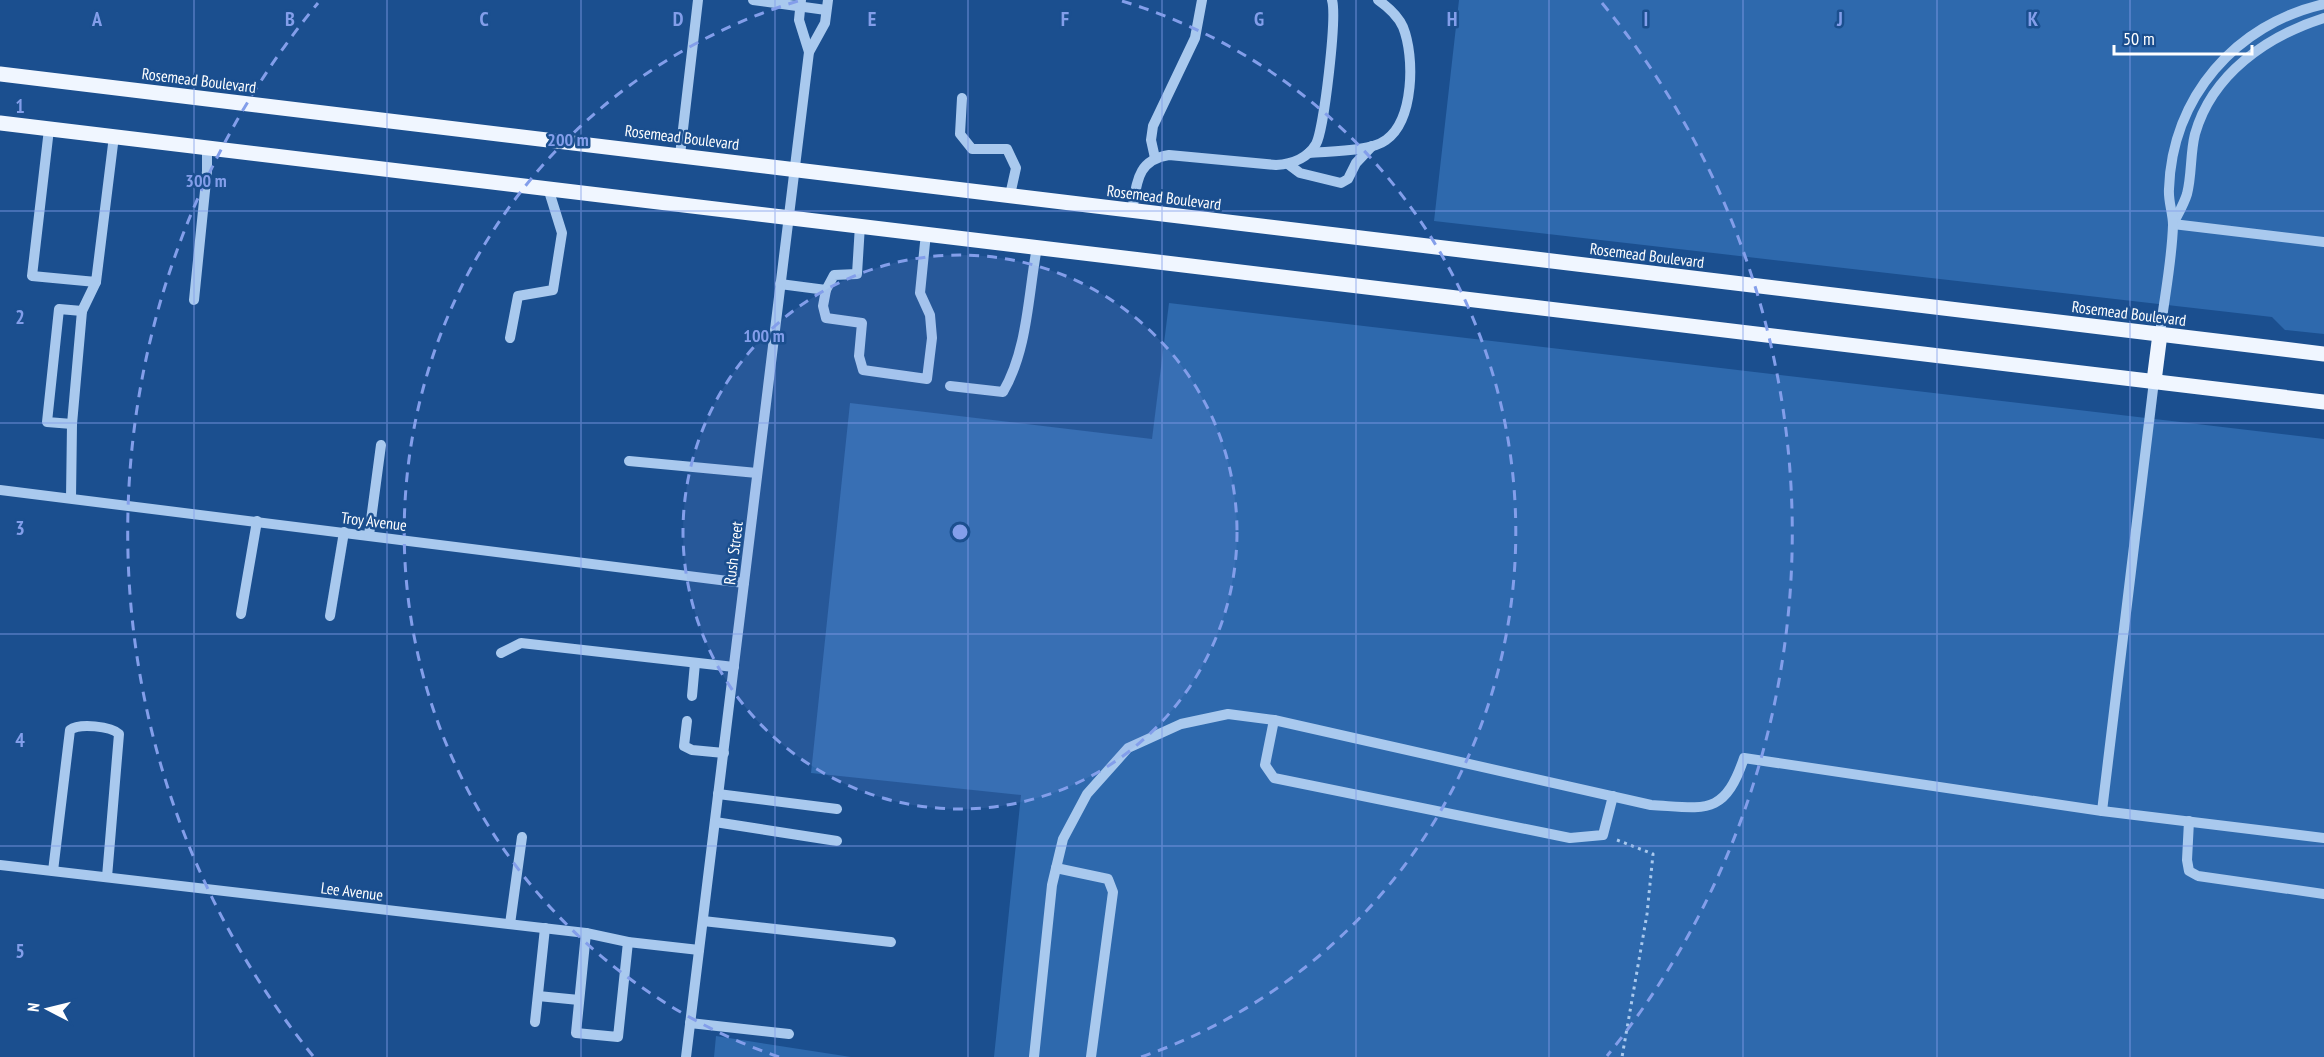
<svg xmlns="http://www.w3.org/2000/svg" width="2324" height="1057" viewBox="0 0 2324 1057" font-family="'PT Sans Narrow',sans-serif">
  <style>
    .green { fill: #2e69ad }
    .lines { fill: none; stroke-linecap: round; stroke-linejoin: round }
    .path { stroke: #a9c9ee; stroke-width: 3; stroke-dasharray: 3 4.5; stroke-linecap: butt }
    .minor { stroke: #a9c9ee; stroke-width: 10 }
    .major { stroke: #f0f6ff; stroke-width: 15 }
    .grid { fill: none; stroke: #839eea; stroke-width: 1.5; stroke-opacity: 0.55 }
    .ring { fill: none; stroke: #839eea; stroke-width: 3; stroke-dasharray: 10 8 }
    .labels { text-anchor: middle; stroke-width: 5; stroke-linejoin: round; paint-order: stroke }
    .street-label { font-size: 16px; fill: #fff; stroke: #1b4f8f }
    .grid-label { font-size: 20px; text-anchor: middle; font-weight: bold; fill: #839eea; stroke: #1b4f8f; stroke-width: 5; stroke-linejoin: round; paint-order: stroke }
    .centre { fill: #839eea; stroke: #1b4f8f; stroke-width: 3 }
    .ring-label { font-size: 18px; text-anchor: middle; font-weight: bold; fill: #839eea; stroke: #1b4f8f; stroke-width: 5; stroke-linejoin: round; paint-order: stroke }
  </style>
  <rect width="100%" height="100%" fill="#1b4f8f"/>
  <g class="green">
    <polygon points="1459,0 2324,0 2324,334 2285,330 2272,317 1434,221"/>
    <polygon points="1169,303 2324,439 2324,1057 994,1057 1021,795 811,773 850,403 1152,439"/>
    <polygon points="716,1036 851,1057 714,1057"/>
  </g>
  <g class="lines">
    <polyline class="path" points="1617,840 1653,854 1647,914 1622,1057"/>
    <g class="minor">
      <polyline points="753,0 826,10"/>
      <polyline points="801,0 799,20 809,52"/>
      <polyline points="962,98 960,134 972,149 1007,149 1016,168 1010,195"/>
      <polyline points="49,129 32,276 96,282 114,136"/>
      <path d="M1309,153C1329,151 1370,152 1386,140C1414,120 1415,57 1403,27C1398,16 1388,7 1378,0"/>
      <polyline points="680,155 698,0"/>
      <polyline points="1155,158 1151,140 1153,126 1195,38 1202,0"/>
      <polyline points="1288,164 1300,173 1341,183 1348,179 1356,163 1372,146"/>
      <path d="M1132,211C1137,184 1136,160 1169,155L1276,165C1292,164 1307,159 1316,144C1324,130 1337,17 1332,0"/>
      <path d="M2173,224C2178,214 2184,204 2187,194C2192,175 2190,154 2195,134C2212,74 2267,36 2324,18"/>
      <polyline points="2173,224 2324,242"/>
      <polyline points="780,284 826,290 823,306 826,318 862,323 859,356 863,370 927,379 932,338 930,315 920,293 926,233"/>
      <polyline points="826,290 834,275 857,274 860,225"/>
      <polyline points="194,300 207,171 207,147"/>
      <path d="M2160,334C2164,299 2172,261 2173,225C2173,213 2168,201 2169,189C2172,97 2236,24 2324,4"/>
      <polyline points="510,338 518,296 553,290 562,233 548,188"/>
      <path d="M950,386L1003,392C1028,349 1028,295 1037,247"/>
      <polyline points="72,424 47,422 59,309 82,311"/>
      <polyline points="629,461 757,473"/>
      <polyline points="0,490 744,583"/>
      <polyline points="71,498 72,424 82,311 96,282"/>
      <polyline points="369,535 381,445"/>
      <polyline points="241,614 257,521"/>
      <polyline points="330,616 344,532"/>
      <polyline points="501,653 521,643 734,667"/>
      <polyline points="692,696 695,663"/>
      <polyline points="1274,720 1265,765 1274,778 1570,838 1603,835 1613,796"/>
      <polyline points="687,721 684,746 692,750 724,753"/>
      <polyline points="718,794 837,809"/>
      <polyline points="2102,811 2154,381"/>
      <polyline points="2189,821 2187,860 2189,871 2198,876 2324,894"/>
      <polyline points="715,822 837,841"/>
      <polyline points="0,865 586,933 628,942 699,950"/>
      <polyline points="1056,868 1108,879 1113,892 1091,1057"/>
      <path d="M53,871L70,730C79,723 111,726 119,734L107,877"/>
      <polyline points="703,921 891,942"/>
      <polyline points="510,924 522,837"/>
      <polyline points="586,933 576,1033 618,1037 628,942"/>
      <polyline points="538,996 579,1000"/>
      <polyline points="535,1022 545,928"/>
      <polyline points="690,1023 789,1034"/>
      <polyline points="686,1057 809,52 825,23 828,0"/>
      <path d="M1034,1057L1052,885L1063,839L1087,794L1128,748L1181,724L1228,714L1274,720L1651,805C1705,808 1724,817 1744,758L2102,811L2324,838"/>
    </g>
    <g class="major">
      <polyline points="0,74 2324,354"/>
      <polyline points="0,123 2324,402"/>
      <polyline points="2154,381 2160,334"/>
    </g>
  </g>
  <path class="grid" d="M194,0V1057M387,0V1057M581,0V1057M775,0V1057M968,0V1057M1162,0V1057M1356,0V1057M1549,0V1057M1743,0V1057M1937,0V1057M2130,0V1057M0,211H2324M0,423H2324M0,634H2324M0,846H2324"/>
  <circle cx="960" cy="532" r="277" fill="#839eea" fill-opacity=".12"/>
  <g class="ring">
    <circle cx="960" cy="532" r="277"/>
    <path d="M779 1057A555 555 0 0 1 798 1M1122 1A555 555 0 0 1 1141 1057"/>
    <path d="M313 1056A832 832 0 0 1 318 3M1602 3A832 832 0 0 1 1607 1056"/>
  </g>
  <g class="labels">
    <g class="street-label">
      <text transform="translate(199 80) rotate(7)" y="6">Rosemead Boulevard</text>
      <text transform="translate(682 137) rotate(7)" y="6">Rosemead Boulevard</text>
      <text transform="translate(1164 197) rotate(7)" y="6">Rosemead Boulevard</text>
      <text transform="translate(1647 255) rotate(7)" y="6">Rosemead Boulevard</text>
      <text transform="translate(2129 313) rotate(7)" y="6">Rosemead Boulevard</text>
      <text transform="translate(374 521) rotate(7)" y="6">Troy Avenue</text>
      <text transform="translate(733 553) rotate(-83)" y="6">Rush Street</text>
      <text transform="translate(352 891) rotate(7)" y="6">Lee Avenue</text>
    </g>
  </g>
  <g class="grid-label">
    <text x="97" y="26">A</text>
    <text x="290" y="26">B</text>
    <text x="484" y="26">C</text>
    <text x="678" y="26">D</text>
    <text x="872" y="26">E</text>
    <text x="1065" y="26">F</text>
    <text x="1259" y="26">G</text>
    <text x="1452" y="26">H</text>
    <text x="1646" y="26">I</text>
    <text x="1840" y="26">J</text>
    <text x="2033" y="26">K</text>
    <text x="20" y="113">1</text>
    <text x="20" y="324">2</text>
    <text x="20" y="535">3</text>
    <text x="20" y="747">4</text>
    <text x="20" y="958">5</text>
  </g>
  <circle cx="960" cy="532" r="9" class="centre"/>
  <g class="ring-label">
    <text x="568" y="146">200 m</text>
    <text x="206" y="187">300 m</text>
    <text x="764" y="342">100 m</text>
  </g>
  <g transform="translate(48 1009) rotate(277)" stroke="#1b4f8f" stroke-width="4.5" paint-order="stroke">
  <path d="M0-4.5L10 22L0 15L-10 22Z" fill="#ffffff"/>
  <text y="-9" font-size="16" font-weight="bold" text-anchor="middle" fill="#ffffff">N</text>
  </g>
  <path d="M2114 45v9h138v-9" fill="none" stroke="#ffffff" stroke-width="3"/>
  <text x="2123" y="45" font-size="18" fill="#ffffff" stroke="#1b4f8f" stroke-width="4.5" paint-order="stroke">50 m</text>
</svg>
